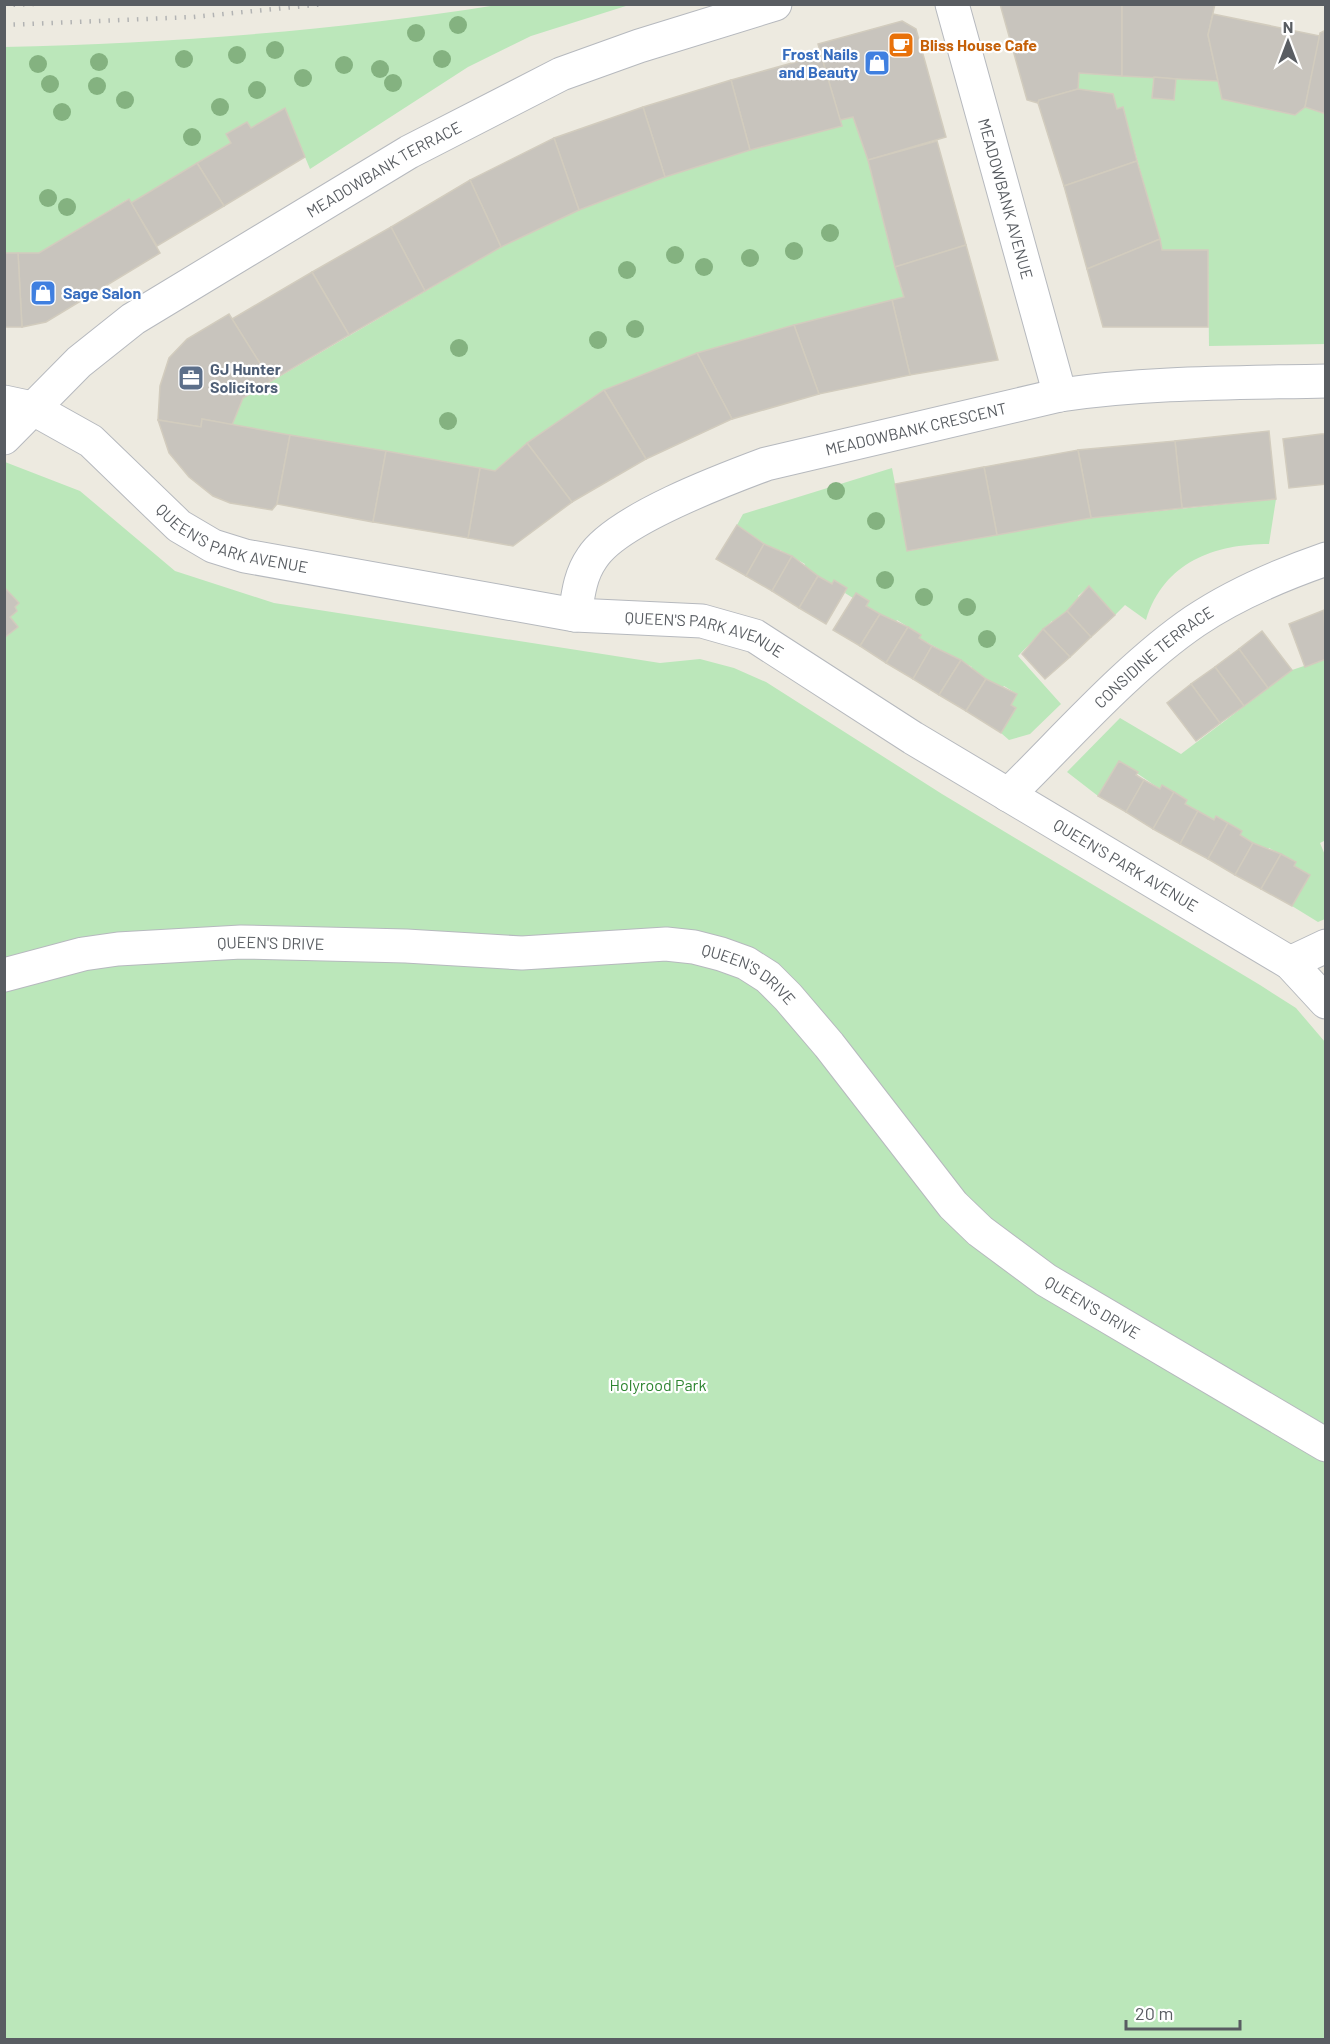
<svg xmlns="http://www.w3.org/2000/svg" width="1330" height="2044" viewBox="0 0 1330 2044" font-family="Barlow,sans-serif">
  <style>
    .green { fill: #bbe7ba }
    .building { fill: #c8c4bd; stroke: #d2ccbe; stroke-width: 1.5 }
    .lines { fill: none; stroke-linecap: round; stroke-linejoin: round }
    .minor-casing { stroke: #b6b9be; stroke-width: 35 }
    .minor { stroke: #fff; stroke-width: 33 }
    .rail { stroke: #b2b3b3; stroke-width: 4.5; stroke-dasharray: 1.5 8; stroke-linecap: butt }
    .tree { fill: #84b280 }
    .labels { text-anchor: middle; stroke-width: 4.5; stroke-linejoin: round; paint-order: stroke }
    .food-label { font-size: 16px; font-weight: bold; fill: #c56008; stroke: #fff; text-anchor: start }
    .shop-label { font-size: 16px; font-weight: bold; fill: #366cbe; stroke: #fff; text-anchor: end }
    .street-label { font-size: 16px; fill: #595d62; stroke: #fff }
    .service-label { font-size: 16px; font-weight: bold; fill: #4e5e75; stroke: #fff; text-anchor: start }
    .park-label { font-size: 16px; fill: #2e8531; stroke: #fff }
  </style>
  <rect width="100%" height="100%" fill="#edeae0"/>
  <g class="green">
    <path d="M497,5H629L531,36L468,67L310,169L285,109L251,128L247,122L226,134L231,143L131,203L128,199L39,253H5L4,47C169,43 335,31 497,5Z"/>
    <polygon points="1079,73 1154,77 1152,98 1174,100 1176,79 1218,81 1222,99 1305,107 1325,114 1325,344 1209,346 1208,250 1162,250 1123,108 1117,109 1112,94 1078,89"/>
    <polygon points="853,117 868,160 904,297 697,353 604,390 527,443 495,471 232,425 243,398 501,247 579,210 665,177 750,150 841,126 840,120"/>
    <polygon points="5,462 80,491 175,571 274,603 660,663 700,659 734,668 766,682 942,794 1260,985 1296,1008 1325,1042 1325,2039 5,2039"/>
    <path d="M892,468L908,551L1091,518L1276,499L1269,544C1214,544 1164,562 1146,620L1125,605L1115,615L1089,586L1078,596L1080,599L1054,624L1052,621L1018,656L1061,704L1030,734L1009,740L1001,733L1016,708L1011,705L1017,694L1004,686L1001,689L971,670L972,667L919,638L921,635L897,620L895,623L866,606L868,601L856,593L853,598L845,593L847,588L832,584L803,567L805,564L780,550L778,553L737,525L743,514Z"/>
    <polygon points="1325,659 1326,840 1320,843 1325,855 1325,919 1318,922 1292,906 1309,876 1294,866 1295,862 1269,848 1267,851 1240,835 1242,831 1214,820 1185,804 1187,800 1160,789 1119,761 1098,796 1067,772 1120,718 1181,754 1292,670"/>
  </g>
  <g class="building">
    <polygon points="1000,4 1122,4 1122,76 1079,73 1078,89 1039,100 1038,103 1027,100"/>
    <polygon points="1122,4 1215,4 1208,35 1218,81 1122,76"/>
    <polygon points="1213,14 1320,36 1305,107 1295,115 1222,99 1208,35"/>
    <polygon points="902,21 916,29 946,137 868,160 853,117 840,120 818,44"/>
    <polygon points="1326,30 1326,114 1305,107 1320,33"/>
    <polygon points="821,55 842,126 750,150 731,80"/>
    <polygon points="1154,77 1176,79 1174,100 1152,98"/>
    <polygon points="731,80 750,150 665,177 643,107"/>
    <polygon points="1078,89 1113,94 1117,109 1123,107 1137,161 1064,186 1038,103 1039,100"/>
    <polygon points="643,107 665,177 579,210 554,138"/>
    <polygon points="285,108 305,157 224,206 197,163 231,143 226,134 247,122 251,128"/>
    <polygon points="554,138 579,210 501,247 470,180"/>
    <polygon points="937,141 966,245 895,267 868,160"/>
    <polygon points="1137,161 1160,239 1087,269 1064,186"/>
    <polygon points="197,163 224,206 157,246 131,203"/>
    <polygon points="470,180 501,247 425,291 391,227"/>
    <polygon points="129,199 160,253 46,322 22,327 18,253 39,253"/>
    <polygon points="391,227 425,291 349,335 312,272"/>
    <polygon points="1160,239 1162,250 1208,250 1208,327 1103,327 1087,269"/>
    <polygon points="966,245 998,360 910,375 892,300 904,297 895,267"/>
    <polygon points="4,253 18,253 22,327 4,327"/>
    <polygon points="312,272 349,335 271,381 232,319"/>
    <polygon points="892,300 910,375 819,394 794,325"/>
    <polygon points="229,314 271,381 243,398 232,425 202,419 201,427 158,420 160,386 169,358 187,339"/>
    <polygon points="794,325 819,394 732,419 697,353"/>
    <polygon points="697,353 732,419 646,459 604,390"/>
    <polygon points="604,390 646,459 572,502 527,443"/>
    <polygon points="202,419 290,435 277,504 272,510 230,503 213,496 189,477 169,453 158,420 201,427"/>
    <polygon points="1269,431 1276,499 1182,508 1175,441"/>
    <polygon points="1321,434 1326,434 1326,484 1289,488 1283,439"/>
    <polygon points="290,435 386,451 373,522 277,504"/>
    <polygon points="1175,441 1182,508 1091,518 1078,450"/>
    <polygon points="527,443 572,502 513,546 468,538 480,468 495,471"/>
    <polygon points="1078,450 1091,518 997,535 984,467"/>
    <polygon points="386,451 480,468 468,538 373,522"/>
    <polygon points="984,467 997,535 907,551 895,484"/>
    <polygon points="737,525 764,544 746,576 716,559"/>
    <polygon points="764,544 792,556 772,591 746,576"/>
    <polygon points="792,556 818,576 799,608 772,591"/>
    <polygon points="818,576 832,584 834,580 847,588 826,624 799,608"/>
    <polygon points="1089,586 1115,615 1091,637 1067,611"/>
    <polygon points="4,587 19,603 15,607 17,611 10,617 18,627 4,638"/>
    <polygon points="856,593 869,601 866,606 880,614 860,646 833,630"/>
    <polygon points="1324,610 1326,659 1305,667 1289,624"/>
    <polygon points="1067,611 1091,637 1070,657 1043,629"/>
    <polygon points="880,614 908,627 886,663 860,646"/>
    <polygon points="908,627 921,635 919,638 932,646 913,679 886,663"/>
    <polygon points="1043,629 1070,657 1045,679 1022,654"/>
    <polygon points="1262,631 1292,670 1268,688 1239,649"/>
    <polygon points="932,646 961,660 939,695 913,679"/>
    <polygon points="1239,649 1268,688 1244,706 1215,667"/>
    <polygon points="961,660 986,679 966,711 939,695"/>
    <polygon points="1215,667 1244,706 1220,723 1191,684"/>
    <polygon points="986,679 1017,694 1011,705 1016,708 1001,733 966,711"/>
    <polygon points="1191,684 1220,723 1196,741 1167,703"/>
    <polygon points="1119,761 1138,772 1136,775 1144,780 1126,812 1098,796"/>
    <polygon points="1144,780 1160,789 1162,785 1174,792 1153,829 1126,812"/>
    <polygon points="1174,792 1187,800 1185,804 1198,811 1180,844 1153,829"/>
    <polygon points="1198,811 1214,820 1216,816 1228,823 1208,859 1180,844"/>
    <polygon points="1228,823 1242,831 1240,835 1253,843 1235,875 1208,859"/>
    <polygon points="1253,843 1281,854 1261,889 1235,875"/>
    <polygon points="1281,854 1296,862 1294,866 1310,875 1292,906 1261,889"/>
  </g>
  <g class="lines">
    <g class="minor-casing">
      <g id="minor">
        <path id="s1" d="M952,4L1060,395"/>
        <path id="s2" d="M4,402L32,408L91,441L179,526L213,546L245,556L575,615L702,621L755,636L913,738L1290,963L1326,1002"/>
        <path id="s3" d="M4,438L79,362L133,319L409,152L561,74L639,46L775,4"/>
        <path id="s4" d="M575,615C578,595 580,575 592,558C616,520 723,480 766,464L1060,395C1148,382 1237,383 1326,381"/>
        <path id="s5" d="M1008,795C1065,739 1129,666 1195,621C1235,594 1280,575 1326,559"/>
        <polyline points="1290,963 1326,946"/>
        <path id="s6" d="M4,975L83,954L118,949L241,942L406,946L522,953L666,944L694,947L721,954L746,963L768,977L788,997L829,1045L953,1205L980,1231L1046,1280L1326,1445"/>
      </g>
    </g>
    <use href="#minor" class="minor"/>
    <g class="rail">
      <polyline points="4,5 35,4"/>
      <polyline points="4,25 193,17 325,4"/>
    </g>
  </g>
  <g class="tree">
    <circle cx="458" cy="25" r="9"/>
    <circle cx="416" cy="33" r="9"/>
    <circle cx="275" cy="50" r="9"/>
    <circle cx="237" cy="55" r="9"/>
    <circle cx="184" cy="59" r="9"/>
    <circle cx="442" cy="59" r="9"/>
    <circle cx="99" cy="62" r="9"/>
    <circle cx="38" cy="64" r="9"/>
    <circle cx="344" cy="65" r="9"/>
    <circle cx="380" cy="69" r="9"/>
    <circle cx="303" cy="78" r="9"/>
    <circle cx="393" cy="83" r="9"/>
    <circle cx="50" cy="84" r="9"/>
    <circle cx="97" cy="86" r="9"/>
    <circle cx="257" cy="90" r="9"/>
    <circle cx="125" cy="100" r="9"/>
    <circle cx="220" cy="107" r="9"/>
    <circle cx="62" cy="112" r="9"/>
    <circle cx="192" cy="137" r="9"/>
    <circle cx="48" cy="198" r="9"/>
    <circle cx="67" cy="207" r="9"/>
    <circle cx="830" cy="233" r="9"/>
    <circle cx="794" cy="251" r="9"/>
    <circle cx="675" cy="255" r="9"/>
    <circle cx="750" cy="258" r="9"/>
    <circle cx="704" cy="267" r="9"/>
    <circle cx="627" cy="270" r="9"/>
    <circle cx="635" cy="329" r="9"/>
    <circle cx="598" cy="340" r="9"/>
    <circle cx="459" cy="348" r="9"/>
    <circle cx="448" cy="421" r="9"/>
    <circle cx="836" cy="491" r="9"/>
    <circle cx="876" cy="521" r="9"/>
    <circle cx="885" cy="580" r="9"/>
    <circle cx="924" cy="597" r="9"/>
    <circle cx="967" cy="607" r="9"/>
    <circle cx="987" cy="639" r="9"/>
  </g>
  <defs>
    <g id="cafe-square" transform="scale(1.35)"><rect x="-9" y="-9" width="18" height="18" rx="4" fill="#e8710a" stroke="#fff"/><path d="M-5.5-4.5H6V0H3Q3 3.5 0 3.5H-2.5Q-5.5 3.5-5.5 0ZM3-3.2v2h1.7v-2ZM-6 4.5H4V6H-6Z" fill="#fff"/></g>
    <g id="shop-square" transform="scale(1.35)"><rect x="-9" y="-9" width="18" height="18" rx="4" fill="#3f7fe0" stroke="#fff"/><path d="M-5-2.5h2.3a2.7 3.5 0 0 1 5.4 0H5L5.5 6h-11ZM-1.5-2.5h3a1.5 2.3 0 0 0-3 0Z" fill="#fff"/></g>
    <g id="office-square" transform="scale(1.35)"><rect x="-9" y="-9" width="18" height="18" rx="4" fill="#5c6f8a" stroke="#fff"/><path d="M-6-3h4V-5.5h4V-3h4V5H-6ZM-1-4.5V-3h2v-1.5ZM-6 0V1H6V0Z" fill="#fff"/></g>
  </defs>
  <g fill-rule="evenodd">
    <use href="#cafe-square" x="901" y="45"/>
    <use href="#shop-square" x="877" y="63"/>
    <use href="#shop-square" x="43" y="293"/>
    <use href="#office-square" x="191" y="378"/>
  </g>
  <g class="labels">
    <g class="food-label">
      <text x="920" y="51">Bliss House Cafe</text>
    </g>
    <g class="shop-label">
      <text x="858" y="60">Frost Nails<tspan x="858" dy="18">and Beauty</tspan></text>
      <text x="63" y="299" text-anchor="start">Sage Salon</text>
    </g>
    <g class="street-label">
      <text dy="6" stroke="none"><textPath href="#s3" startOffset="468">MEADOWBANK TERRACE</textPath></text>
      <text dy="6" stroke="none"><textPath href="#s1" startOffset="202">MEADOWBANK AVENUE</textPath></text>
      <text dy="6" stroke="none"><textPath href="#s4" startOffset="414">MEADOWBANK CRESCENT</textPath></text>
      <text dy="6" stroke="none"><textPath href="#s2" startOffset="273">QUEEN'S PARK AVENUE</textPath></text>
      <text dy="6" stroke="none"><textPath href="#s2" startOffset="759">QUEEN'S PARK AVENUE</textPath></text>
      <text dy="6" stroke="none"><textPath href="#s5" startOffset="201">CONSIDINE TERRACE</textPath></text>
      <text dy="6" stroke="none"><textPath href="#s2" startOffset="1245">QUEEN'S PARK AVENUE</textPath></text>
      <text dy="6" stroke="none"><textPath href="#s6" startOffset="270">QUEEN'S DRIVE</textPath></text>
      <text dy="6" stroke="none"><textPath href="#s6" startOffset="756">QUEEN'S DRIVE</textPath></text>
      <text dy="6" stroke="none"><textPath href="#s6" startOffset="1242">QUEEN'S DRIVE</textPath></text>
    </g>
    <g class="service-label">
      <text x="210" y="375">GJ Hunter<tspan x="210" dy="18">Solicitors</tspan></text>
    </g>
    <g class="park-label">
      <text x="658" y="1391">Holyrood Park</text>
    </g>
  </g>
  <rect width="1330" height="2044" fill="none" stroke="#595d62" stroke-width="12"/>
  <g transform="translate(1288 42)" stroke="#ffffff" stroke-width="4.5" paint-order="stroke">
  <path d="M0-4.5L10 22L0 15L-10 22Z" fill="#595d62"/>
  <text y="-9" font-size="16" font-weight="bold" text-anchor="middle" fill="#595d62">N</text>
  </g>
  <path d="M1126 2020v9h114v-9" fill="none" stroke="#595d62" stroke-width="3"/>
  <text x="1135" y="2020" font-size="18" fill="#595d62" stroke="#ffffff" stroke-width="4.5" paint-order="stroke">20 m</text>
</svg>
